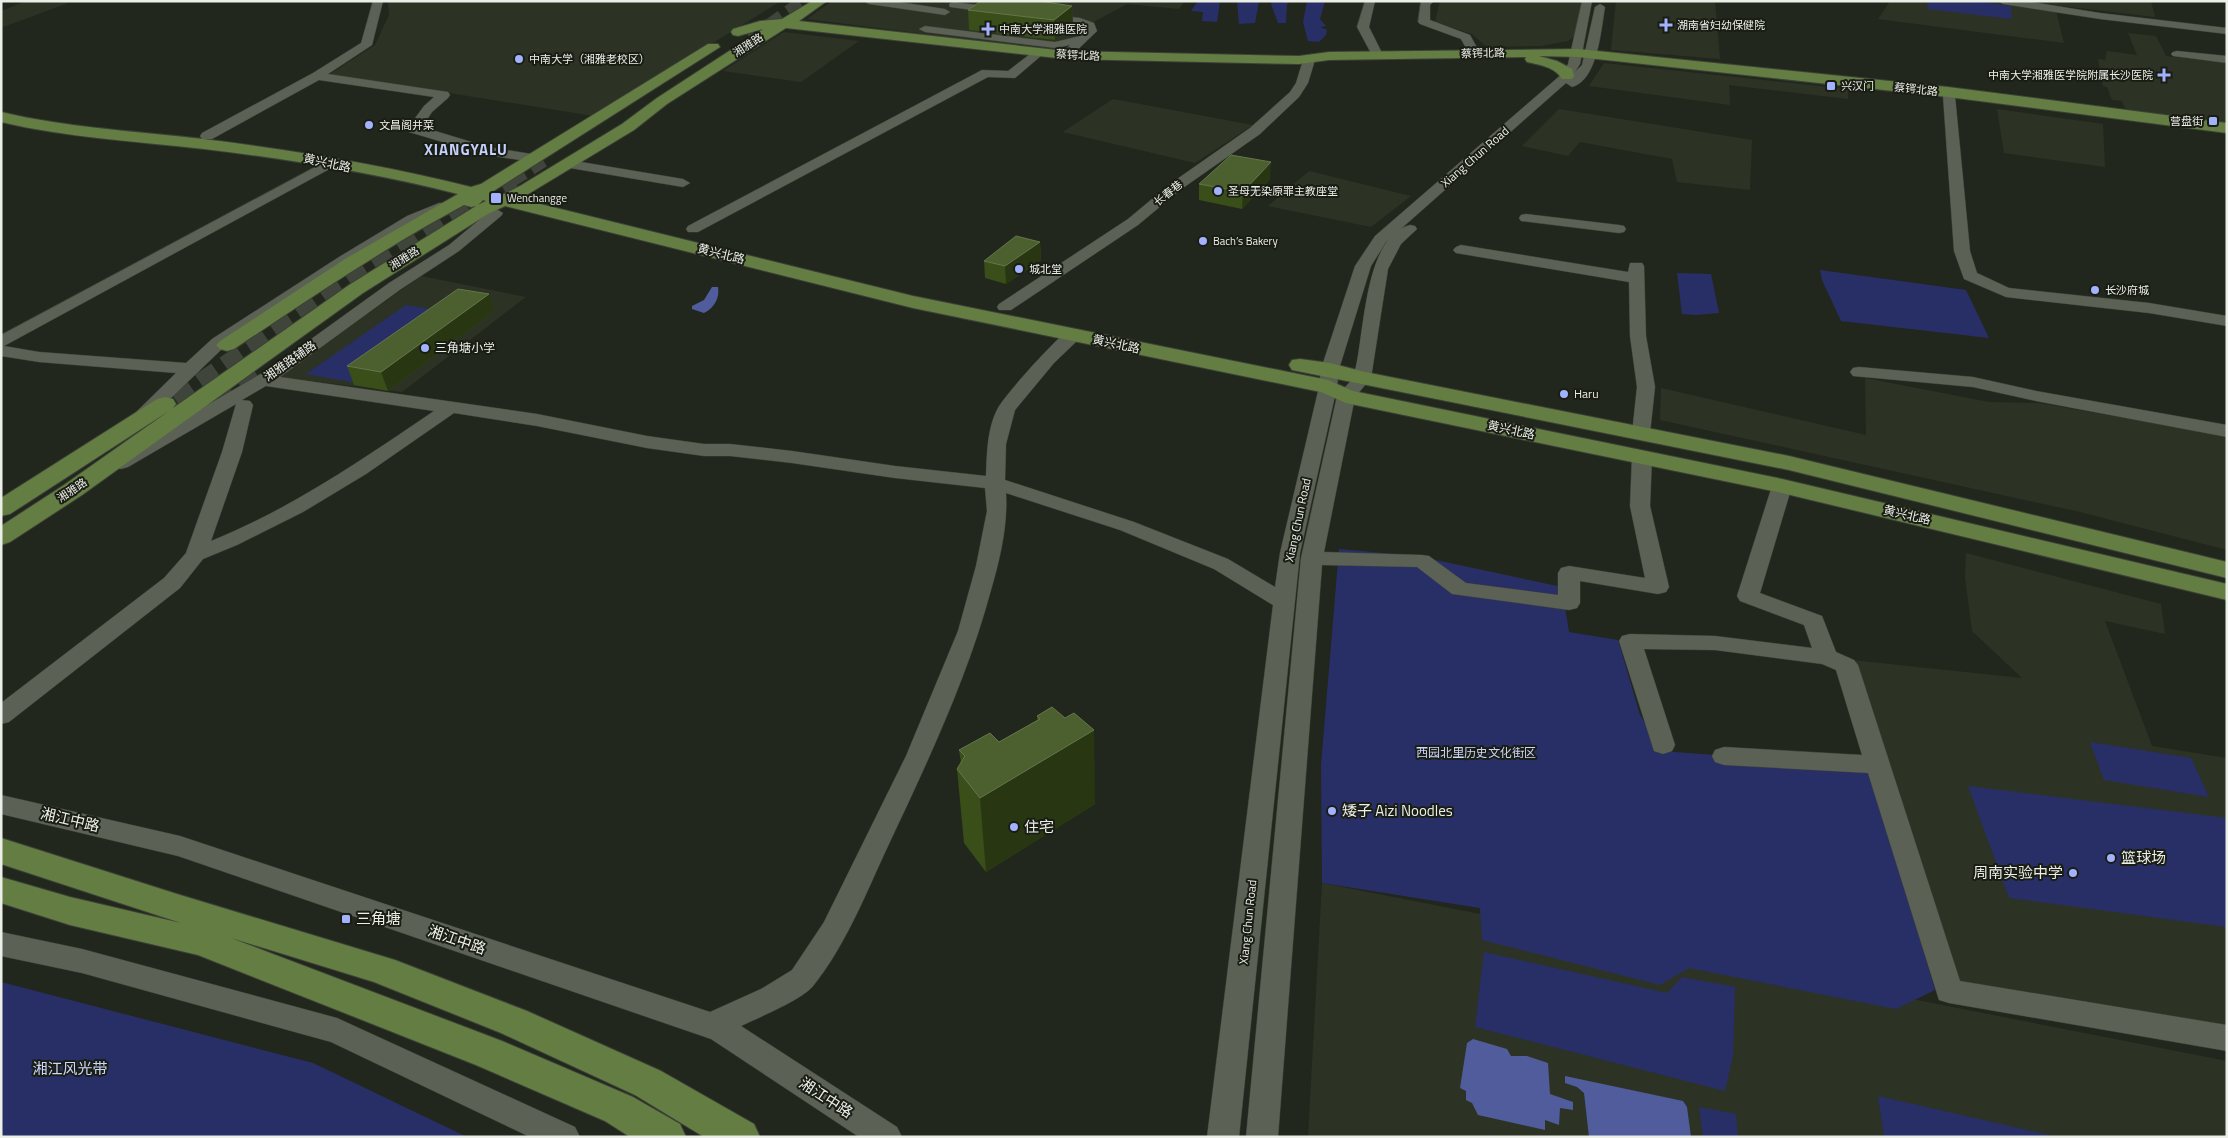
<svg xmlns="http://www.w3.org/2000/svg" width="2228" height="1138" viewBox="0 0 2228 1138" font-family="'Titillium Web','Noto Sans SC',sans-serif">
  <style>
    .built { fill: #2c3324 }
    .green { fill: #282f67 }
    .water { fill: #515c9d }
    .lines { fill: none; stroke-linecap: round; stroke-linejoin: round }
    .major-tunnel-far2 { stroke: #40453b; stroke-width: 15; stroke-dasharray: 15 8; stroke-linecap: butt }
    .major-tunnel-far1 { stroke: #40453b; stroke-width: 20; stroke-dasharray: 20 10; stroke-linecap: butt }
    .major-tunnel { stroke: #40453b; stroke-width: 26; stroke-dasharray: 26 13; stroke-linecap: butt }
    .minor-casing { stroke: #3c4138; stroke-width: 1 }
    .major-casing { stroke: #3c4138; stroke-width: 2 }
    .minor { fill: #5b6155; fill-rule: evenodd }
    .major { fill: #637d42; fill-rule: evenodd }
    .wall { fill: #394e19 }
    .shaded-wall { fill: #283711 }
    .building { fill: #4c5f2f; stroke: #65764c }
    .poi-dot { fill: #a3b2fd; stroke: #191d14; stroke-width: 2 }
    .labels { text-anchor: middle; stroke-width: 4; stroke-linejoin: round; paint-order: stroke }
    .far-poi-label { font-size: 11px; fill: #ebefe8; stroke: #191d14; text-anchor: start }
    .far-street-label { font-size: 11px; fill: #ebefe8; stroke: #191d14 }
    .street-label { font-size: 12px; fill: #ebefe8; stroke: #191d14 }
    .poi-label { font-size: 12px; fill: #ebefe8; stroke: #191d14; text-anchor: start }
    .park-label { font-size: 12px; fill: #cdd6fc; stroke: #191d14 }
    .far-district-label { font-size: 15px; font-weight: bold; letter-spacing: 1px; fill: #c6d0fa; stroke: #191d14 }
    .near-poi-label { font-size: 15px; fill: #ebefe8; stroke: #191d14; text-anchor: start }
    .near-street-label { font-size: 15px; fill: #ebefe8; stroke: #191d14 }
    .near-park-label { font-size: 15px; fill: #cdd6fc; stroke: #191d14 }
  </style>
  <rect width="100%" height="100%" fill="#22271d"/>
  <g class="built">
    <polygon points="26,1 73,1 1,28 1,11"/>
    <polygon points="388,1 781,1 594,116 330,74 375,45 389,15"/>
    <polygon points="832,1 1185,1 1179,9 1127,4 1090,24 1062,51 807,19"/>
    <polygon points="1440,1 1581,1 1575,36 1568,41 1541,46 1487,47 1472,34 1435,22"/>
    <polygon points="1616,1 1715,1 1720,59 1611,50"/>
    <polygon points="1890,1 1993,1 2056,11 2064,43 1878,19"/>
    <polygon points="2022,1 2151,1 2155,17 2036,3"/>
    <polygon points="784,32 859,41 801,82 723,71"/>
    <polygon points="2128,33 2156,36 2166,56 2227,63 2227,124 2127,112 2122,101 2112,100 2107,87 2103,86 2098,59 2105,60 2107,51 2137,55"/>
    <polygon points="1604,63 1848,89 1848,99 1729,85 1730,105 1589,86"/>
    <polygon points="1113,99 1253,125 1195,163 1063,132"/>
    <polygon points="1559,109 1752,140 1750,190 1677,182 1672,159 1580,142 1568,156 1522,146"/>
    <polygon points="1997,109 2103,124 2105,167 2004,153"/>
    <polygon points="1309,171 1411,196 1371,227 1268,206"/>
    <polygon points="421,276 526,297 402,392 279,377"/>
    <polygon points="1865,378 1989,402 2039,403 2227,436 2227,550 2080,512 1660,420 1661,388 1866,435"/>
    <polygon points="1966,553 2161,604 2165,634 2105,621 2152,746 2227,758 2227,1029 1956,988 1851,660 2022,678 1972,631 1965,577"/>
    <polygon points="1322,883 2227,1061 2227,1137 1308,1137"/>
  </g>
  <g class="green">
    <polygon points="1198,1 1220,1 1217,22 1202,21 1203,12 1191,11"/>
    <polygon points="1237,1 1259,1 1255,23 1239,24"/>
    <polygon points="1273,1 1291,1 1287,4 1286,23 1278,23 1271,4"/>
    <polygon points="1307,1 1325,1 1320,19 1326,26 1320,27 1327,30 1326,35 1319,42 1308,41 1303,22"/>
    <polygon points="1928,1 1974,1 2011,6 2012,19 1927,9"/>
    <polygon points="1820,270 1966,290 1989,338 1841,321 1822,280"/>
    <polygon points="1677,273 1711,274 1719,313 1696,315 1682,314"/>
    <polygon points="406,305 449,312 352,382 306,374"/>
    <polygon points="1339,549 1417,556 1562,587 1569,632 1618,640 1640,715 1662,751 1869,767 1935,990 1896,1009 1689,968 1660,985 1482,940 1480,908 1322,883 1321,765"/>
    <polygon points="2090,742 2191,758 2209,797 2104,780"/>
    <polygon points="1968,786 2227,818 2227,927 2009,898"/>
    <polygon points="1484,952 1667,993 1682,977 1735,987 1733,1055 1725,1091 1475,1027"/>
    <polygon points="1,982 313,1063 467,1137 1,1137"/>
    <polygon points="1878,1096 2058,1137 1884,1137"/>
    <polygon points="1699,1107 1736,1114 1738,1137 1703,1137"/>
  </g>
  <g class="water">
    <path d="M712,287H718C720,298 714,308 704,313L692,309V306L704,300Z"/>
    <polygon points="1473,1039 1507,1049 1511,1056 1527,1056 1548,1063 1550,1094 1573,1102 1573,1110 1560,1108 1559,1125 1545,1120 1545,1130 1478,1115 1472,1103 1466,1100 1466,1091 1460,1088 1467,1043"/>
    <polygon points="1565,1076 1683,1101 1687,1107 1691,1137 1589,1137 1584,1093 1577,1087 1565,1083"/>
  </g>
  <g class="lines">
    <g class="major-tunnel-far2">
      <polyline points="751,39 801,4"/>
      <polyline points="511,180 543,160"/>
    </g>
    <g class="major-tunnel-far1">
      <polyline points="151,417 340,287 513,179"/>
      <polyline points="189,417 262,369"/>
    </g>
    <g class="major-tunnel">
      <polyline points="184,420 191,415"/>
      <polyline points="145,421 153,415"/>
    </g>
    <g class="minor-casing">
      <g id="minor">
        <polygon points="373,1 383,1 372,45 328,74 448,92 450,95 448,98 432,112 422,127 488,147 538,155 540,158 538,161 533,162 486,155 409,132 407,129 424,106 434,97 319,80 212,139 202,139 200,136 202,133 313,73 361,43"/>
        <polygon points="864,1 893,1 945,9 950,12 945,15 869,4"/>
        <polygon points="1365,1 1375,1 1369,27 1383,55 1381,57 1373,57 1357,27"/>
        <polygon points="1421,1 1434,1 1430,5 1430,20 1470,35 1480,53 1478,55 1470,55 1461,39 1420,24 1418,22"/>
        <path d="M1582,1H1592L1580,64L1575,72L1582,65L1595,7L1600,4L1605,7C1601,29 1598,80 1572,87L1566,83L1386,242L1371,266L1339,369L1337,387L1300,553L1239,1137H1207L1273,605L1214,569L1120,530L1006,493C1008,525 1000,559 991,590C967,679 927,763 888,846C866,893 846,945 813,986C803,999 758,1018 741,1026L897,1127L902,1137H859L711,1039L178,856L1,814V795L180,836L710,1012L761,989L792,970L824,922L906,756L958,631L976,566L987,511L985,488L895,478L792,463L730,456H704L647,448L537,426L454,413L366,474L303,512L237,545L203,559L180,588L9,722L1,724V703L164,578L186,553L222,452L236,404L128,467L121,469L114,467L111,463L114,459L271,368L389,283L449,245L491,210L496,209L503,213L501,216L459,251L401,289L280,377L537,414L647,436L704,444H730L792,451L895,466L986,476C987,454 987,428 998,408C1004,396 1057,337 1068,331C1071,329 1075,330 1079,331L1081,335L1079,339L1054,363L1015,410L1006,444L1005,480L1134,522L1228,559L1275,587L1280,553L1319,387L1321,369L1355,266L1375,236L1563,73L1568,64ZM266,386L434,411C363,459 291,509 211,541L242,452L253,405L250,401L242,400Z"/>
        <polygon points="1998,1 2025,1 2100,13 2227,28 2227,34 2100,19 2003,4"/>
        <polygon points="954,2 1001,8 1006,11 1001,14 950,7 949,5 950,3"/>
        <polygon points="1044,14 1080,18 1094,23 1097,31 1070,57 1066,58 1060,55 1070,45 1055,48 925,32 919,29 925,26 1055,42 1080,36 1085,30 1085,27 1078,24 1040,19 1039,17 1040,15"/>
        <polygon points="1038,50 1044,53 1042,55 1015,78 988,77 698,232 688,232 686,229 688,226 982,70 1008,71 1034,51"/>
        <polygon points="2177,51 2227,56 2227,63 2173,56 2171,54 2173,52"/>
        <polygon points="1309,56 1315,60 1308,83 1299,97 1260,134 1180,190 1138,225 1011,310 999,310 997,307 999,304 1128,219 1170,184 1250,128 1290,92 1296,83 1303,60"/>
        <polygon points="1949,92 1955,96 1970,251 1977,273 2009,288 2149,303 2227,316 2227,326 2149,313 2006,297 1964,279 1954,251 1943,96"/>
        <polygon points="330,159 337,163 335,166 4,346 39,352 186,363 212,339 339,257 407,216 439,203 449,203 451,206 449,209 417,222 349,263 224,347 145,423 138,425 131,423 129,419 176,373 39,362 1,356 1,335"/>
        <polygon points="569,160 683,179 690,183 683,187 564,167 562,164"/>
        <polygon points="1526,214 1619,225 1624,226 1626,229 1624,232 1619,233 1521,221 1519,218 1521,215"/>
        <path d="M1410,225L1415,226L1417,229L1401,244L1388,269L1371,378L1355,397L1324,552L1422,555L1429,556L1466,583L1558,595V573L1561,568L1569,566L1645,578L1630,506L1632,457L1635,453L1642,451L1649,453L1652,457L1650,506L1669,587L1666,592L1658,594L1580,581V603L1577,608L1569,610L1452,594L1417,567L1322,565L1278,1137H1246L1301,558L1337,396C1342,389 1351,383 1354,375C1365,337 1363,236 1410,225Z"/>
        <polygon points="1461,245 1628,272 1630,263 1642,263 1644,266 1646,336 1655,387 1650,433 1648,437 1641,439 1634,437 1632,433 1637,387 1630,336 1629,282 1456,253 1453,250 1456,247"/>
        <polygon points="1859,367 1973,377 2036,391 2227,425 2227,437 2036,401 1973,387 1853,376 1850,372 1853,368"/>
        <polygon points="1782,480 1789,482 1792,486 1760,593 1822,616 1836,652 1854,660 1858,665 1960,981 2227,1025 2227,1051 1949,1003 1939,1000 1868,773 1724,765 1715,762 1712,756 1715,750 1724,747 1862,755 1836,670 1822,664 1715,650 1644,649 1675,745 1672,751 1663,754 1654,751 1619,641 1622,636 1630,634 1715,636 1812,648 1804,625 1740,601 1737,596 1772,486 1775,482"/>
        <polygon points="1,932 82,949 337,1018 575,1127 580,1137 530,1137 331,1042 82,973 1,956"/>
      </g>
    </g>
    <g class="major-casing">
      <g id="major">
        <path d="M812,1H827L799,21L1066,51L1299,56L1329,52L1578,49L1948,87L2227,123V133L1948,97L1578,57L1539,56L1557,61L1572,69L1574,76L1572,79H1562C1555,67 1540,65 1527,62L1525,59L1526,57L1329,60L1299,64L1066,59L786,28L667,104L634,130L520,199L913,296L1328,380L1353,391L1782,479L2227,584V600L1782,493L1346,403L1321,392L913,308L505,206L488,214L363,293L82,495L10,542L1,545V526L64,485L169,411L10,514L1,516V498L157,399L165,397L173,399L176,404L173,408L349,285L476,206L471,207L464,205C384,248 309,299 234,349L227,351L220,349L216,345L220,341L345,259L458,194C375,173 289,159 204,149C136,141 68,138 1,122V112C68,128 136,131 203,139C293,150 384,165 471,187L481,184L708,44H718L720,47L492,192L502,195L520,186L622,124L657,98L763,29L738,36L733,35L731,32L733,29L760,21L782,19ZM483,200L486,201L478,205Z"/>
        <polygon points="1300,359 1330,363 1365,372 1789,456 2227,562 2227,578 1789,470 1292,370 1289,365 1292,360"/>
        <polygon points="1,838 177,894 395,960 527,1011 661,1071 754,1124 760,1137 704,1137 635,1095 501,1033 374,982 231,938 502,1041 633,1097 680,1124 686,1137 630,1137 605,1121 476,1065 198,955 70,925 1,903 1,877 70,897 181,923 1,864"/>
      </g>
    </g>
    <use href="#minor" class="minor"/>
    <use href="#major" class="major"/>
  </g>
  <g class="wall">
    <polygon points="1072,6 1073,25 1055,40 969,30 968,10"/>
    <polygon points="1270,179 1242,209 1199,200 1199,184"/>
    <polygon points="1040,242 1041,260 1006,284 985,278 984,261"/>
    <polygon points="494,311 388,391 354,385 347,366"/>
    <polygon points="1052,707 1095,804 986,872 964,843 957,769 961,763 959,750 999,742 1037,720 1037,716"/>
  </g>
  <g class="shaded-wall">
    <polygon points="1072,6 1073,25 1055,40 1054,20"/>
    <polygon points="1271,162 1270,179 1242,209 1243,192"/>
    <polygon points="1040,242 1041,260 1006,284 1005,266"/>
    <polygon points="489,294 494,311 388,391 381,372"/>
    <polygon points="1094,730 1095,804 986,872 980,798"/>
  </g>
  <g class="building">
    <polygon points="981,1 1039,1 1072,6 1054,20 968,10"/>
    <polygon points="1231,155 1271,162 1243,192 1199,184"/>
    <polygon points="1016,236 1040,242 1005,266 984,261"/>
    <polygon points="458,289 489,294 381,372 347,366"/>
    <polygon points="1052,707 1065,718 1074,713 1094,730 980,798 957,769 965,756 959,750 990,733 999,742 1040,719 1037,716"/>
  </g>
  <g class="poi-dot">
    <path d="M1663.5 17.5h5v5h5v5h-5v5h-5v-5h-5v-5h5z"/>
    <path d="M985.5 21.5h5v5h5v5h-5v5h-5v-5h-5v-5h5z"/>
    <circle cx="519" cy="59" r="5"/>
    <path d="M2161.5 67.5h5v5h5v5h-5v5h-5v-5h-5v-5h5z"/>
    <rect x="1826" y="81" width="10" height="10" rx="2.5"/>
    <rect x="2208" y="116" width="10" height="10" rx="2.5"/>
    <circle cx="369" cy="125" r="5"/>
    <circle cx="1218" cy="191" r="5"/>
    <rect x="490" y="192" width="12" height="12" rx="2.5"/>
    <circle cx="1203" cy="241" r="5"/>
    <circle cx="1019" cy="269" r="5"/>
    <circle cx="2095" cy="290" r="5"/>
    <circle cx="425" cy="348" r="5"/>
    <circle cx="1564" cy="394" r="5"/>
    <circle cx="1332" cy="811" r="5"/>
    <circle cx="1014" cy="827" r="5"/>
    <circle cx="2111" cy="858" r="5"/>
    <circle cx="2073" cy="873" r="5"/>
    <rect x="341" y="914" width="10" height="10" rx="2.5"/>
  </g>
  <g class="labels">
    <g class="far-poi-label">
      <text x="1677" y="29">湖南省妇幼保健院</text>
      <text x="999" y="33">中南大学湘雅医院</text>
      <text x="529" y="63">中南大学（湘雅老校区）</text>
      <text x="2153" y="79" text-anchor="end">中南大学湘雅医学院附属长沙医院</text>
      <text x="1841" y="90">兴汉门</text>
      <text x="2203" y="125" text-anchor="end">营盘街</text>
      <text x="379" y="129">文昌阁井菜</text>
      <text x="1228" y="195">圣母无染原罪主教座堂</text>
      <text x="507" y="202">Wenchangge</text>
      <text x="1213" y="245">Bach’s Bakery</text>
      <text x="1029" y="273">城北堂</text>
      <text x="2105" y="294">长沙府城</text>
    </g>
    <g class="far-street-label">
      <text transform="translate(748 45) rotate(-33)" y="4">湘雅路</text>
      <text transform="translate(1483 53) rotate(-1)" y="4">蔡锷北路</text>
      <text transform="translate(1078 55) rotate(3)" y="4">蔡锷北路</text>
      <text transform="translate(1916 89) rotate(6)" y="4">蔡锷北路</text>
      <text transform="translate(1168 193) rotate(-39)" y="4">长春巷</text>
      <text transform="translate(404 258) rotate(-32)" y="4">湘雅路</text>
      <text transform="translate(72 490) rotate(-34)" y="4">湘雅路</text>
    </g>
    <g class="street-label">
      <text transform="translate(1475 157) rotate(-41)" y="4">Xiang Chun Road</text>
      <text transform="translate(327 163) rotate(12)" y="4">黄兴北路</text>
      <text transform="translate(721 254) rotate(14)" y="4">黄兴北路</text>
      <text transform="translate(1116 344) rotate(12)" y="4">黄兴北路</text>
      <text transform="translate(290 361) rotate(-35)" y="4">湘雅路辅路</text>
      <text transform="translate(1511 430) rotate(12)" y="4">黄兴北路</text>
      <text transform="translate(1907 515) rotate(13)" y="4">黄兴北路</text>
      <text transform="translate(1298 520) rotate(-78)" y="4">Xiang Chun Road</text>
      <text transform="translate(1248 922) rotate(-84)" y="4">Xiang Chun Road</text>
    </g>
    <g class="poi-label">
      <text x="435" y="352">三角塘小学</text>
      <text x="1574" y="398">Haru</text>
    </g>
    <g class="park-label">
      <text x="1476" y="757">西园北里历史文化街区</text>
    </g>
    <g class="far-district-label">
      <text x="466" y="155">XIANGYALU</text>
    </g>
    <g class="near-poi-label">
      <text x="1342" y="816">矮子 Aizi Noodles</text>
      <text x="1024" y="832">住宅</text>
      <text x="2121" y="863">篮球场</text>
      <text x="2063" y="878" text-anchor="end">周南实验中学</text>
      <text x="356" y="924">三角塘</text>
    </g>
    <g class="near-street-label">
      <text transform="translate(70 820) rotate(13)" y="5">湘江中路</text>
      <text transform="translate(457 940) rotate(19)" y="5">湘江中路</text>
      <text transform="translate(826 1098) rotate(33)" y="5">湘江中路</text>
    </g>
    <g class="near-park-label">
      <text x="70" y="1074">湘江风光带</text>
    </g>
  </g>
  <rect width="2228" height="1138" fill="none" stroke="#ebefe8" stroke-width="5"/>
</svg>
